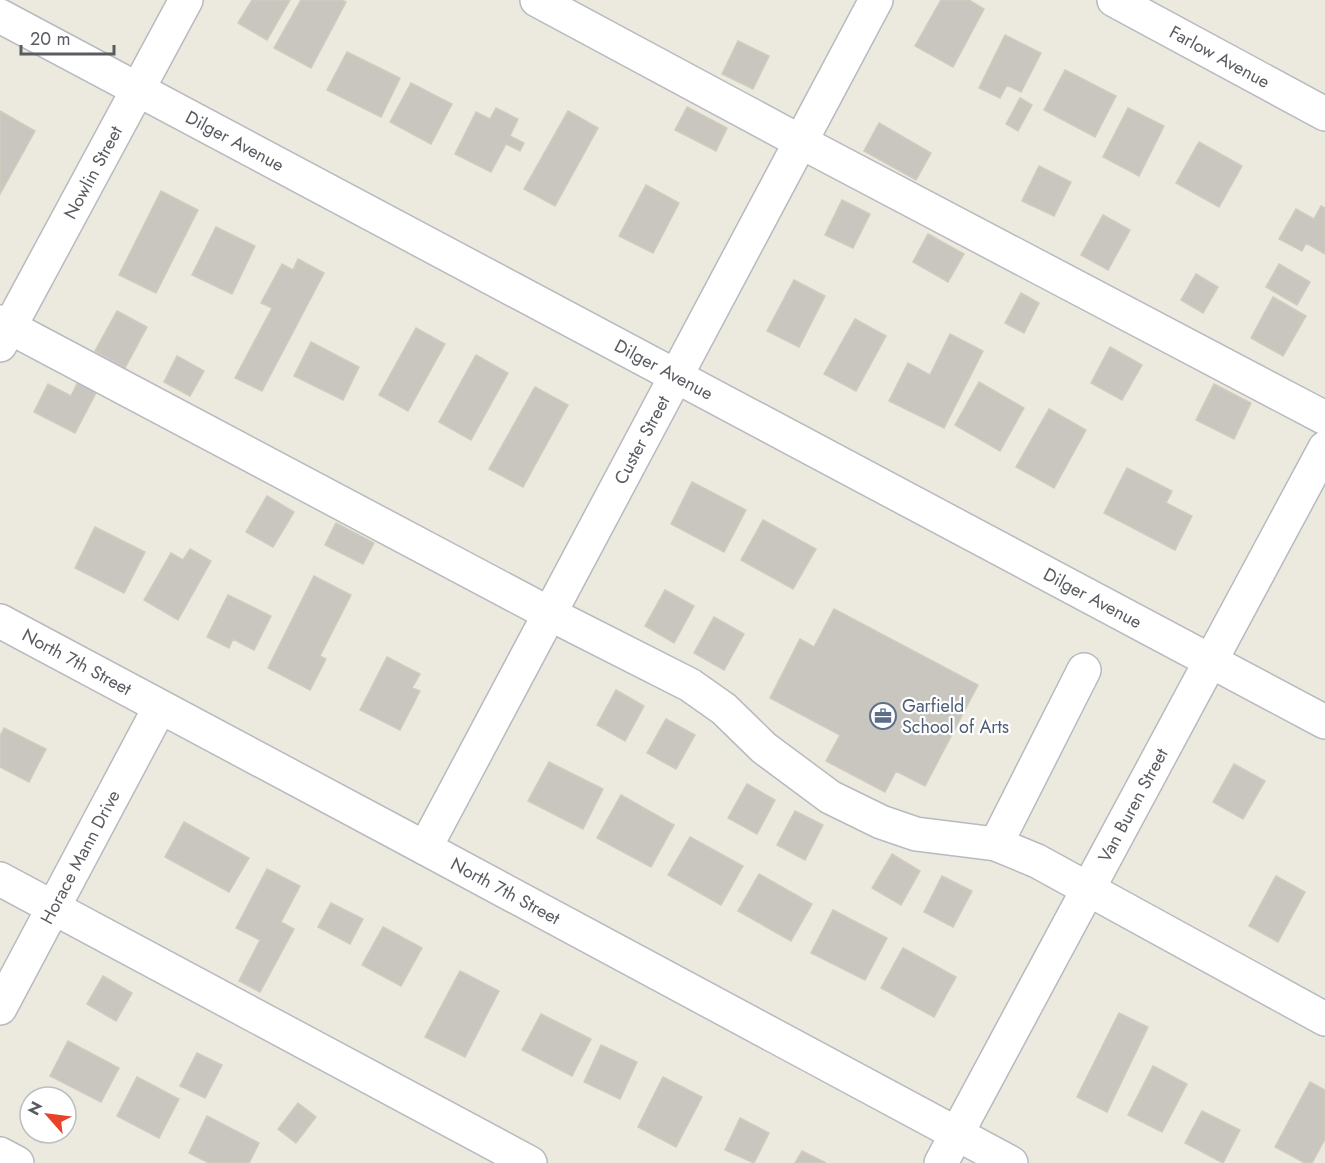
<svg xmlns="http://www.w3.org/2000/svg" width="1325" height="1163" viewBox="0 0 1325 1163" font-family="Jost,sans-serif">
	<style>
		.building { fill: #c8c6bf; stroke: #d0cbbe; stroke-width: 1.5 }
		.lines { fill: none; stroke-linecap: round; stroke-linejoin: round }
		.minor-casing { stroke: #b7babf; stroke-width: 36 }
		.minor { stroke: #fff; stroke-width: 33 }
		.labels { text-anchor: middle; stroke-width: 4.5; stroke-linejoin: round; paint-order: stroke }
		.street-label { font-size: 18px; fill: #585c61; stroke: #fff }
		.service-label { font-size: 18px; fill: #4e5e75; stroke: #fff; text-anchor: start }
	</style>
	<rect width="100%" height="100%" fill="#eceadf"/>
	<path class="building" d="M252,0H290L267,40L238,23Z
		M301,0H342L346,2L311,68L274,48Z
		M941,0H969L984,9L953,67L915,46Z
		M1005,35L1041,53L1021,92L1007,85L1000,98L979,88Z
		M738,41L769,56L753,89L722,74Z
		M347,52L400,78L381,117L327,90Z
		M1065,70L1116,96L1095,137L1044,110Z
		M411,83L452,104L431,144L390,122Z
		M1020,98L1032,105L1018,131L1006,124Z
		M687,107L727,128L716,151L675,130Z
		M496,108L518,119L510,136L524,143L520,151L506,144L491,172L455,154L476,112L490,119Z
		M1128,108L1164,126L1139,176L1103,157Z
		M0,111L35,131L0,194Z
		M568,111L598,128L555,206L524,189Z
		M879,123L931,153L916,180L864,151Z
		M1199,142L1242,166L1219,207L1176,183Z
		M1039,166L1071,182L1054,216L1022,201Z
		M646,185L679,203L653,253L619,236Z
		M161,191L198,210L156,293L119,275Z
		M842,200L870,214L853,248L825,235Z
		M1321,206L1325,208V254L1306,243L1302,251L1279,239L1296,209L1314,219Z
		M1103,215L1130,230L1108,270L1081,255Z
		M216,227L255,246L232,294L192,275Z
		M928,234L964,254L948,282L913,262Z
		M298,259L324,273L262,391L235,378L272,308L261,303L282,264L293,270Z
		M1279,264L1310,282L1297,305L1266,287Z
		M1196,274L1218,287L1203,313L1181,300Z
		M794,280L825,296L799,347L767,331Z
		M1021,293L1039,303L1024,333L1005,323Z
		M1273,297L1306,316L1283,356L1251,338Z
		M117,311L147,327L125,368L95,351Z
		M855,319L886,336L856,391L824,374Z
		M416,328L445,344L408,411L379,395Z
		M950,334L983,351L944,428L889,401L908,363L930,375Z
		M311,342L359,367L343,400L294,376Z
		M1110,347L1142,365L1122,400L1091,383Z
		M476,355L508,373L471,440L439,422Z
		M177,356L204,371L190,396L164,382Z
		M79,380L98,389L75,433L34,412L48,384L71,396Z
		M979,382L1024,408L1000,451L955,425Z
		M1214,384L1251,403L1234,439L1196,420Z
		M535,387L568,405L523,487L489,469Z
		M1049,409L1086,430L1054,488L1016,467Z
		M1127,468L1172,491L1166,503L1192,516L1175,550L1104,513Z
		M692,482L746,510L724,552L671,524Z
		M267,496L294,512L273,547L246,532Z
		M763,520L816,549L793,589L741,560Z
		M336,523L374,543L363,564L325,545Z
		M95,527L145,552L124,593L75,568Z
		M190,549L211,561L178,620L144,600L171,553L183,560Z
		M314,576L351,595L320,656L326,659L310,690L268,668Z
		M665,590L694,606L674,643L645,626Z
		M228,595L271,616L254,650L233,639L229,648L207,637Z
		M834,609L978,685L925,786L896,771L885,792L826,761L840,735L770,698L800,639L814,647Z
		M714,617L744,634L724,670L694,653Z
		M387,657L420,674L412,688L420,691L400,730L360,710Z
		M616,690L644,706L625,741L597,725Z
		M666,719L695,735L676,769L647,753Z
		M4,728L46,749L29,782L0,767V736Z
		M549,762L603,789L583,829L528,801Z
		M1234,764L1265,781L1243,819L1213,802Z
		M747,784L775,800L757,834L728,818Z
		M621,795L674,825L651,867L597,838Z
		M795,811L823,825L805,860L777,845Z
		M184,822L249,858L229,892L165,857Z
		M690,837L743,866L721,905L668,875Z
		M892,854L920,871L901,905L872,888Z
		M267,869L300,886L281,922L294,929L260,992L239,981L260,940L236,928Z
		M759,874L812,904L791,941L738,911Z
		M942,876L972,891L953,927L924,912Z
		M1276,876L1305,892L1278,942L1249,926Z
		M331,903L363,919L350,944L318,927Z
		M833,910L887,938L865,980L811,953Z
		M383,927L422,948L401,986L362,965Z
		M903,948L956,977L934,1017L881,988Z
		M460,971L499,991L465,1057L425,1037Z
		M103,976L132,993L116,1021L87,1004Z
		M1119,1013L1148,1027L1107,1112L1077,1097Z
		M541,1014L591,1039L572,1076L522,1050Z
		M68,1041L119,1068L101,1102L50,1076Z
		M601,1045L637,1062L620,1099L584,1082Z
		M197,1053L222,1065L205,1098L180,1086Z
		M1153,1066L1187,1084L1162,1132L1128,1115Z
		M137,1077L179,1099L159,1138L117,1116Z
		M663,1077L702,1097L676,1147L638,1127Z
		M1310,1082L1325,1090V1139L1312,1163H1305L1275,1147Z
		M298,1103L316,1117L296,1143L278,1129Z
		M1202,1111L1240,1130L1223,1163L1185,1143Z
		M207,1116L259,1143L249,1163H209L189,1153Z
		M740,1118L769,1133L754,1163L725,1150Z
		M802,1151L826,1163H795Z"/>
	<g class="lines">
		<defs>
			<g id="minor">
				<path d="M537,0L801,142L1325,418"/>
				<path id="s1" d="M1114,0L1325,114"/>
				<path id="s2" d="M0,16L1325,722"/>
				<path d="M0,322L550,614L690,685L724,709L764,748L830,797L881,822L916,834L996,844L1037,861L1325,1019"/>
				<path id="s3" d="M0,345L186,0"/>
				<path id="s4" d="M0,621L425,848L1011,1163"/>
				<path d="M996,844L1084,670"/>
				<path id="s5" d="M425,848L876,0"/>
				<path d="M0,879L530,1163"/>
				<path id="s6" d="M0,1008L160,707"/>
				<path d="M0,1154L17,1163"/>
				<path id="s7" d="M941,1163L1325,448"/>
			</g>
		</defs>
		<use href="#minor" class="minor-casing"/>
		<use href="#minor" class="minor"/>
	</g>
	<defs>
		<symbol id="office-ring" viewBox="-11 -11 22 22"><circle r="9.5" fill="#fff" stroke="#5c6f8a" stroke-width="1.5"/><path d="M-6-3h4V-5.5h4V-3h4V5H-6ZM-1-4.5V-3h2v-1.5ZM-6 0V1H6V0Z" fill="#5c6f8a"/></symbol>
	</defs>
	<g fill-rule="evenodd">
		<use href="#office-ring" x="868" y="701" width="30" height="30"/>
	</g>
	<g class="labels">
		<g class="street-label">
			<text dy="6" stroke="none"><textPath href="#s1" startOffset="120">Farlow Avenue</textPath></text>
			<text dy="6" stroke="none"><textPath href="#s2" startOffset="266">Dilger Avenue</textPath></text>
			<text dy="6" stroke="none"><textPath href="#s3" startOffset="196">Nowlin Street</textPath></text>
			<text dy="6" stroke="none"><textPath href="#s2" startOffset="752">Dilger Avenue</textPath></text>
			<text dy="6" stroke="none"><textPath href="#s5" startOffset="462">Custer Street</textPath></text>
			<text dy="6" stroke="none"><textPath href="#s2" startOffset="1238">Dilger Avenue</textPath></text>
			<text dy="6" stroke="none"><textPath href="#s4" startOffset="87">North 7th Street</textPath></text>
			<text dy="6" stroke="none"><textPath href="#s7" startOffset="406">Van Buren Street</textPath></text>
			<text dy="6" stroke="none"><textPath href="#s6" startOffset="171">Horace Mann Drive</textPath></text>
			<text dy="6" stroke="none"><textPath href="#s4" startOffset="573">North 7th Street</textPath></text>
		</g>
		<g class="service-label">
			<text x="902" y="712">Garfield<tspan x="902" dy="21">School of Arts</tspan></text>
		</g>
	</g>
	<g transform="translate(48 1115) rotate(298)"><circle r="28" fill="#ffffff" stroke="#bcbec0" stroke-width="1.5"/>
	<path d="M0-4.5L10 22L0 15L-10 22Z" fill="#e84229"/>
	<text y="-9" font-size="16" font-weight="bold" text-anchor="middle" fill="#585c61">N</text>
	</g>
	<path d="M21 45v9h93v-9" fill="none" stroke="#585c61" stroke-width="3"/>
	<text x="30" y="45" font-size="18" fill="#585c61" stroke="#ffffff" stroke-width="4.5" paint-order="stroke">20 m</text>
</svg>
